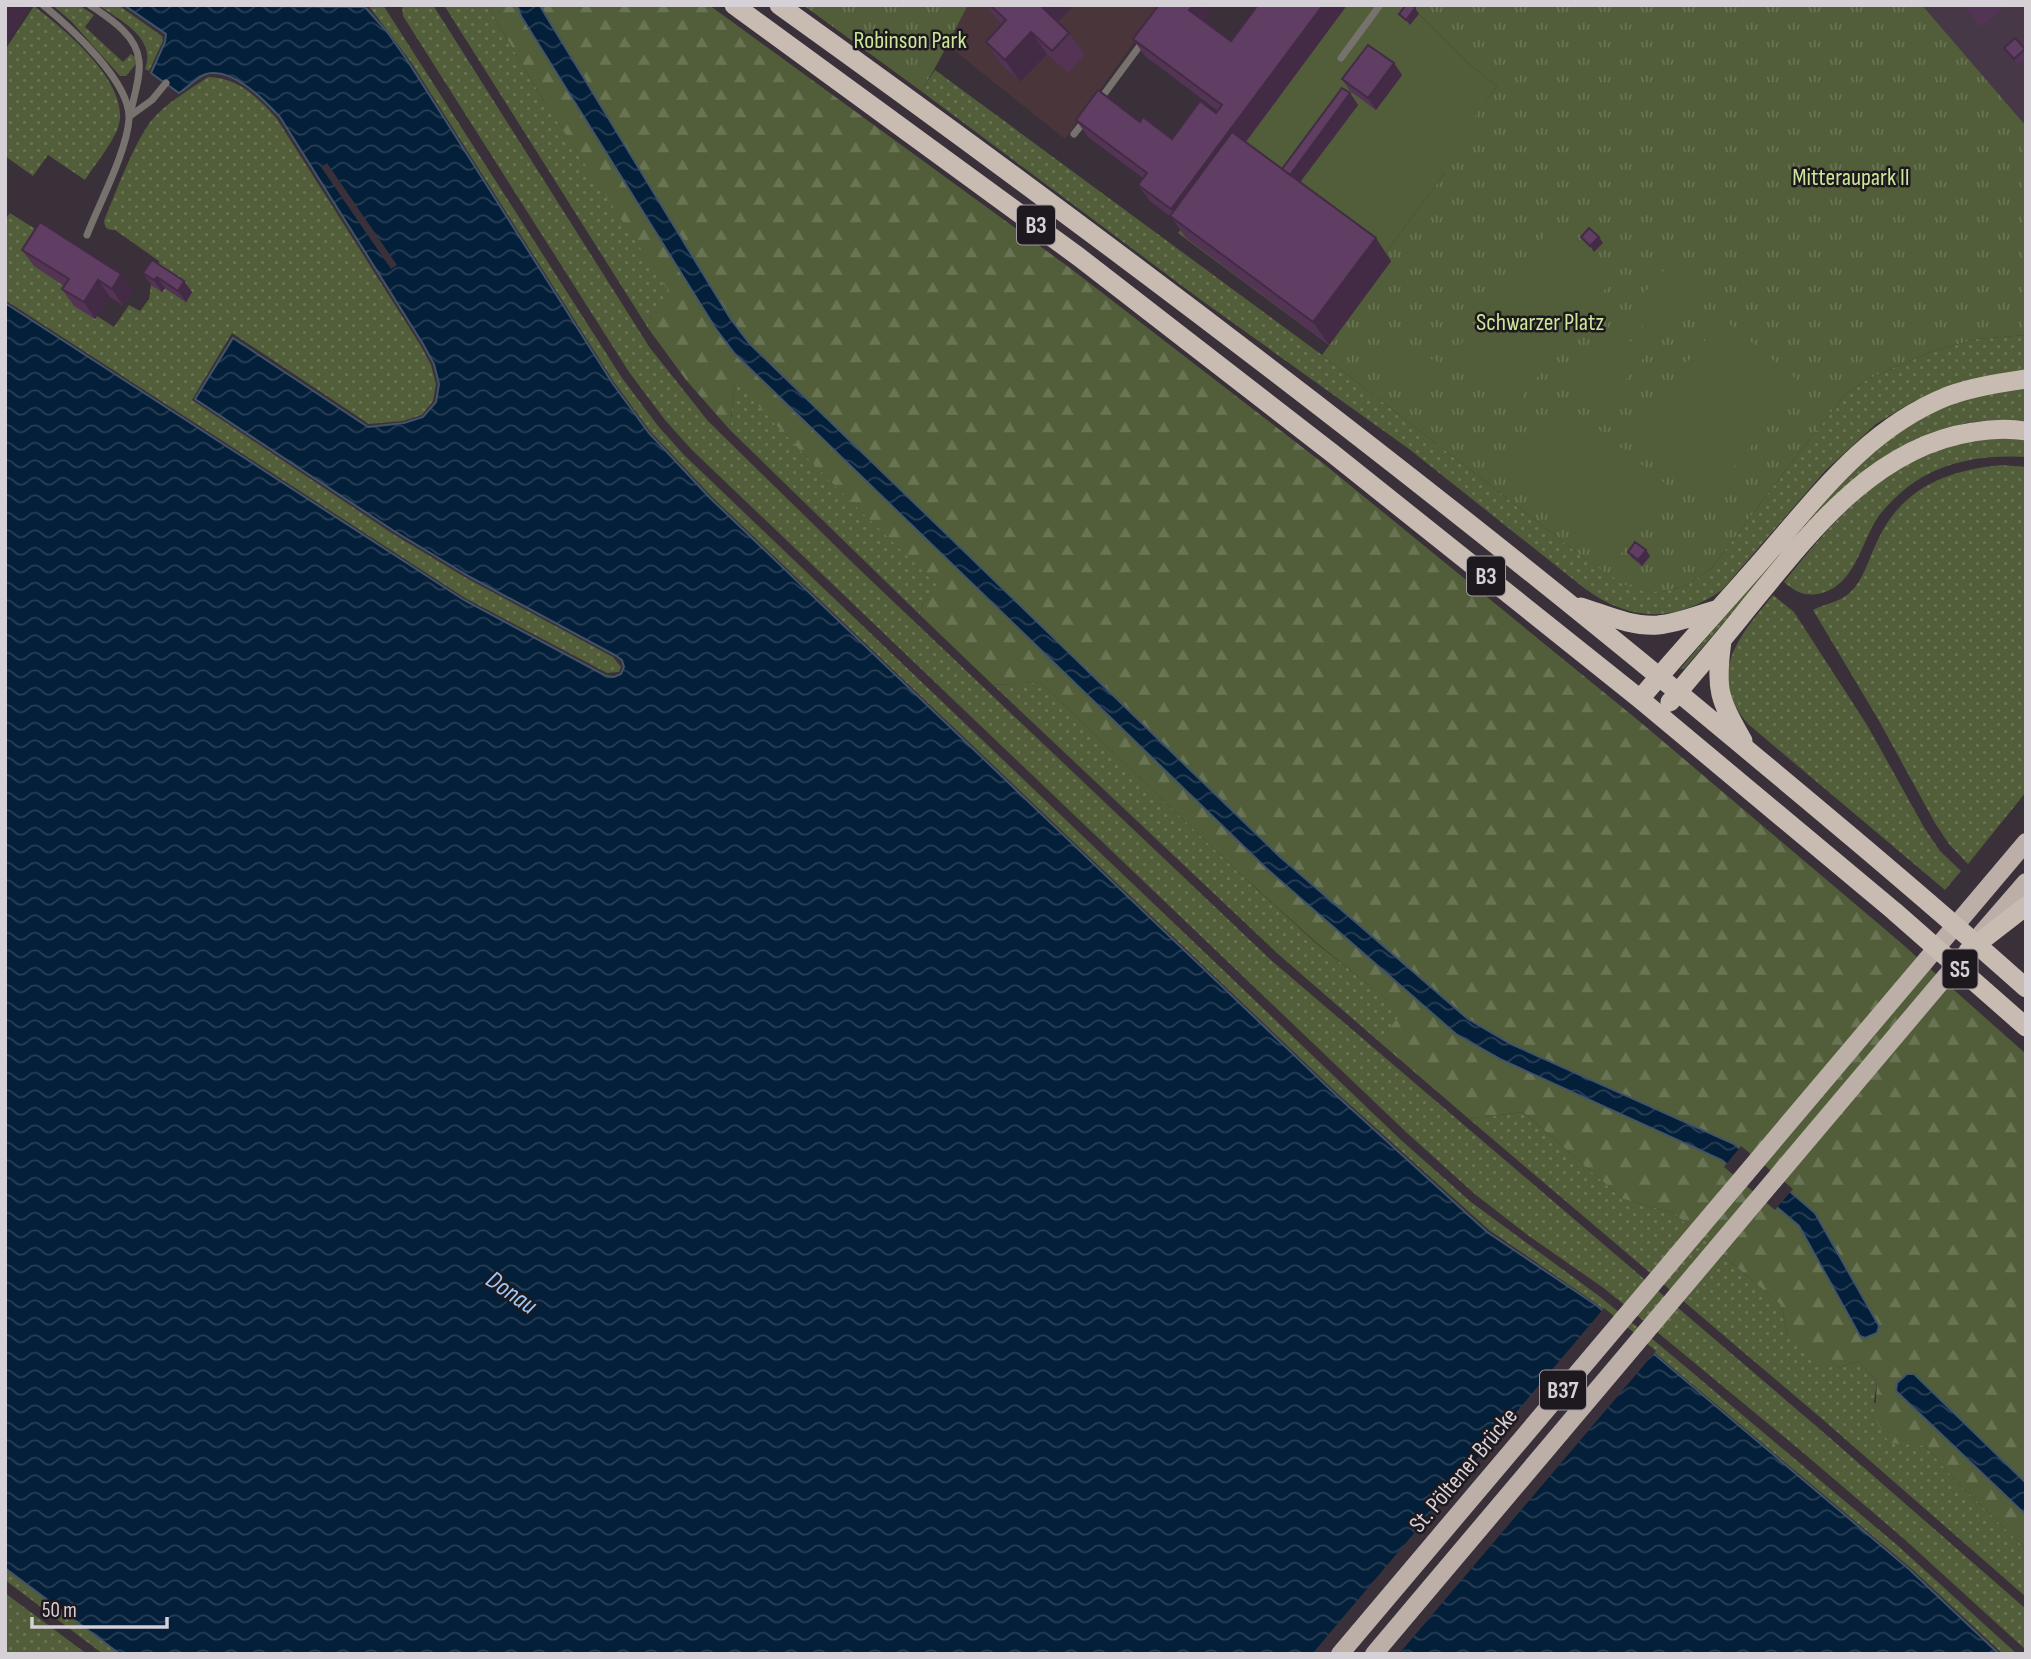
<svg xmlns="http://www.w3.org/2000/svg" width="2031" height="1659" viewBox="0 0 2031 1659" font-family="'Sofia Sans Condensed',sans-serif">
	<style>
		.built { fill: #463846 }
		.education { fill: #49353a }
		.grass { fill: url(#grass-dots) }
		.forest { fill: url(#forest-firs) }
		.park { fill: url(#park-tufts) }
		.garden { fill: #515e39 }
		.water { fill: url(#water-waves); stroke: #425468; stroke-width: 2 }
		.pier { fill: #39303a }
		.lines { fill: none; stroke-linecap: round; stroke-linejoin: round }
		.service { stroke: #78726e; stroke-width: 7 }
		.primary { stroke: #bbafa7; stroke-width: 18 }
		.trunk { stroke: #c8bcb2; stroke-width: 19 }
		.wall { fill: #533455 }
		.shaded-wall { fill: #432b45 }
		.building { fill: #603d63; stroke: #432b45; stroke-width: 2 }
		.labels { text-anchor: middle; stroke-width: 5; stroke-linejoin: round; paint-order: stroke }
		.shield { fill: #1e191e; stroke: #9f99a0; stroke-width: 2 }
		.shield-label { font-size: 23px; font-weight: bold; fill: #d6d0d7 }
		.park-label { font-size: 24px; fill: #cbe799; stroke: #1e191e }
		.street-label { font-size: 24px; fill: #d6d0d7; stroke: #1e191e }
		.water-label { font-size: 26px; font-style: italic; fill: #9ac8f9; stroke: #1e191e }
	</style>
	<defs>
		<pattern id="grass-dots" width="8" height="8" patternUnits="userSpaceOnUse" patternTransform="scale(1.75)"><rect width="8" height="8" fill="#515e39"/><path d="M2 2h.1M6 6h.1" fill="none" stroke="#697455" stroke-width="1.8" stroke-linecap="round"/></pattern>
		<pattern id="forest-firs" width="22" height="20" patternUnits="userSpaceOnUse" patternTransform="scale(1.75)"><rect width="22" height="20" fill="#515e39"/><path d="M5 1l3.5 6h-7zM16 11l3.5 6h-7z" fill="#697455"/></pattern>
		<pattern id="park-tufts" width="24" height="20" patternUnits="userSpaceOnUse" patternTransform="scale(1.75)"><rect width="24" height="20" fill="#515e39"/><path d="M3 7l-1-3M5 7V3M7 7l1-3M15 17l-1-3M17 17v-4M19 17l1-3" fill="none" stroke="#697455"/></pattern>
		<pattern id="water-waves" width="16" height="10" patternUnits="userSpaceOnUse" patternTransform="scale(1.75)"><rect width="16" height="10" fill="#031f39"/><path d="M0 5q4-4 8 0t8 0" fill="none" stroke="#273e55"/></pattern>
	</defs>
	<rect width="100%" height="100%" fill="#39303a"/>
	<path class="built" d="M1922,5H2026V126Z"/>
	<path class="education" d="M968,5H1152L1158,9L1065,139L946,44Z"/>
	<path class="grass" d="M52,5H79L94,15L85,27L123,62L131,54L135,57L136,64L126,76H120L71,21Z
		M98,5H118L162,36L163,41L149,71L145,69C157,38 120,20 98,5Z
		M368,5H383L622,378L658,426L684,455L1401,1140L1471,1202L1599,1296L1662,1347L1897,1545L2017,1654H2003L1912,1569L1597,1304L1489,1230L1338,1094L712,497L650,431L614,382L411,62Z
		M402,5H433L650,348L708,421L858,568L1272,961L1815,1425L2026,1609V1650L1903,1538L1800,1450L1605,1289L1529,1236L1476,1195L1407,1133L691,449L665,420L629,372L403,16Z
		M444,5H487L545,103L670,292L651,317L648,328Z
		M34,6C64,29 136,87 117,130C110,147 95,164 85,180L48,155L33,176L5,156V50Z
		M935,70L1322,355L1584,558L1662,592L1687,585L1711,569L1791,463L1845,395L1868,379L1930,352L1976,339L2026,335V370L1914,401L1876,424L1825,471L1722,590C1675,623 1630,622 1584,588L1409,449L1201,300L921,91Z
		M208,77C238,77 258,98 277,119L421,346L431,365L436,384L433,401L422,415L403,421L369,424L232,333L192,400L393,534L468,579L613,657L621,667L619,672L607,673L465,598L5,300V220L10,213L51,239L95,319L97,316L114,327L129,305L140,311L149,299L151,285L162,291L165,288L186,302L192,292L160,272L159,261L115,230C107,230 105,228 104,221C116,192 133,145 151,121C166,103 189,90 208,77Z
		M735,379C799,453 869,519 939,586L923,603L920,615L730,430Z
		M2026,387V421L1991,420L1965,423L1914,440L1888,454L1808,524L1684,669H1680L1814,510L1887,439L1922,417L1953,403L1987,393Z
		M1991,437L2026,440V457C1979,454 1931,463 1896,497C1890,503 1883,510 1878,517C1861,543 1855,584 1822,593C1805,597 1797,593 1784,582C1824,532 1864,484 1923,456C1931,452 1940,447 1948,445C1962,441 1977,440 1991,437Z
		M2001,465L2026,467V792L1968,864L1949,844L1935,823L1878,719L1813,610C1824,604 1836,603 1847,595C1862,584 1868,561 1876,544C1900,489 1944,471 2001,465Z
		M1773,595L1794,612L1867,725L1925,829L1940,851L1961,871L1945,890L1748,724C1705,675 1739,636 1773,595Z
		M1040,682L1236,870L1317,944L1403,1012L1383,1037V1045L1278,954L993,685Z
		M1523,1112L1623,1199L1674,1213L1782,1306L1787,1334L1838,1368L1858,1361L1877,1381L1874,1402L1925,1446L1957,1482L2026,1549V1597L1821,1418L1469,1119Z
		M5,1568L120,1654H103L5,1580Z
		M5,1593L87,1654H5Z"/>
	<path class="forest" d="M487,5H517L521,16L716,329L735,354L1266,868L1456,1034L1502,1060L1722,1160L1799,1226L1860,1336L1879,1326L1734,1144L1511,1044L1468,1019L1279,856L749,343L730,318L540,5H709L1070,268L1324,464L1639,721L1900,942L2026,1054V1483L1914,1374H1907L1897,1383L1896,1391L2026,1515V1549L1957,1482L1925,1446L1889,1443L1875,1418L1877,1381L1858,1361L1838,1368L1820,1363L1787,1334L1782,1306L1674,1213L1623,1199L1523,1112L1469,1119L1383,1045V1037L1402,1012L1318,944L1236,870L1040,682L993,685L920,615L923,603L938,586C869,519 799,453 735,380L730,430L686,380L648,328L651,317L669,292L545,103Z"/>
	<path class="park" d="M803,5H968C952,34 939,64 921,91Z
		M1410,5H1922L2026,126V335L1976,339L1930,352L1868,379L1845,395L1791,463L1711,569L1687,585L1662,592L1642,591L1623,584L1584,558L1322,355L1391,261L1384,255L1444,174L1436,168L1497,86L1468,63Z"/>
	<path class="garden" d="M1347,5H1410L1468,63L1497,86L1437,168L1444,174L1384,255L1391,261L1329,345L1178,233Z
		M1546,234L1610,283L1511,411L1447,362Z
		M1671,262L1702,288L1659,340L1627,313Z
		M1723,319L1802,384L1707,500L1628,434Z
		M1616,329L1646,355L1603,406L1572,381Z
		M1388,341L1425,362L1433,359L1447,370L1421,401L1369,360L1378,347Z
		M1560,398L1673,490L1620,554L1507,462Z"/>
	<path class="water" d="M124,5L365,7L388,33L409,63L613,384L649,433L710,498L1337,1096L1487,1232L1596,1305L1910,1570L1999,1654H120L5,1568V303L464,600L606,676L614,677L621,674L624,667L622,660L615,655L470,577L394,531L195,399L233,338L368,427L404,423L423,417L436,402L439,384L434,364L423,344L280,117C264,100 233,67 206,74C197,77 187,88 179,93L151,73L165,42L166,34Z
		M517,5L540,6L730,318L749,343L1279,856L1468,1019L1511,1044L1734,1144L1815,1213L1879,1326L1877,1333L1865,1338L1860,1336L1799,1226L1722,1160L1502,1060L1456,1034L1266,868L735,354L716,329L521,16Z
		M1907,1374H1914L2026,1483V1515L1896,1391L1897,1383Z"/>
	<path class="pier" d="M327,163L397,265L391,269L321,167Z
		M1741,1146L1793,1189L1775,1210L1724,1167Z
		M1604,1308L1656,1351L1399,1654H1312Z"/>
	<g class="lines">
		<path class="service" d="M43,5C70,27 131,82 129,119C127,151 99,204 87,235
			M90,5C109,18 137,35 139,61C141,77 133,99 130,115
			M1341,58L1380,5
			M1099,101L1144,40
			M130,116L152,100L166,83
			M1074,134L1086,119"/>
		<path class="primary" d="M1981,934L2026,882
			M1340,1654L2026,842
			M1374,1654L1963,956"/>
		<path class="trunk" d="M734,5L1079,257L1332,453L1640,699L1894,911L2026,1027
			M779,5C1086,225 1388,453 1679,693C1796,790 1913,887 2026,988
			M1581,607C1606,615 1632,627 1658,625C1678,623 1698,615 1718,609
			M1722,641C1715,691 1719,698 1743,741
			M1640,699C1680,651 1722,606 1763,559C1818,496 1867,428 1948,396C1973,387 1999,383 2026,379
			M1670,702C1696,670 1723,640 1748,608C1808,535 1873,447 1973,432C1990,429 2008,428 2026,431
			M1968,951L2026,906"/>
	</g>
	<path class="wall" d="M986,5H1074L1058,22L1069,33L1085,55L1068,73L1047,54L1020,82L1001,64L986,42L1002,24L995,17Z
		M1258,5H1347L1246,142L1282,169L1350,93L1358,105L1300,182L1391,261L1329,345L1186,238L1171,217L1150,201L1138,185L1143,178L1088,137L1076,120L1140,122L1172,139L1216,113L1218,111L1145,56L1133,39L1205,22L1231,41Z
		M1963,5H2007L1981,27Z
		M2015,38L2026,50V58L2018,65L2004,48Z
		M1394,63L1402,75L1376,110L1350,91L1342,79Z
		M22,250L133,291L123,306L110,297L95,319L74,306L62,289L64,286L34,266Z
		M143,273L184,281L192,292L186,302L165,288L162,292L151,285Z
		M1628,552L1650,556L1642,566L1632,558Z"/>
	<path class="shaded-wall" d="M9,5H24L28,10L5,45V10Z
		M1040,5H1074L1054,26Z
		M1193,5H1217L1201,27L1189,10Z
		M1323,5H1347L1183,226L1171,209Z
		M1415,8L1419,14L1410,25L1406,20Z
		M1031,32L1047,54L1020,82L1005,60Z
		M1394,63L1402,75L1376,110L1368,98Z
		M1350,93L1358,105L1295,189L1287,178Z
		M1599,237L1603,243L1594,252L1590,246Z
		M1376,238L1391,261L1329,345L1313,322Z
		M121,274L133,291L123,306L112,289Z
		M157,277L165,288L162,292L154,280Z
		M98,280L110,297L95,319L84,302Z
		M184,281L192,292L186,302L178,291Z
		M1646,550L1650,556L1642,566L1638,560Z"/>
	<path class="building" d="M990,5H1040L1069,33L1052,51L1031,32L1005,60L986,42L1006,20Z
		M1159,5H1193L1189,10L1231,41L1258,5H1323L1171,209L1138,185L1147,173L1076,120L1098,90L1140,122L1143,117L1172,139L1200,101L1216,113L1222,105L1133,39Z
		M1406,5H1412L1415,8L1406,20L1399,14Z
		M2015,38L2025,49L2014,59L2004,48Z
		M1368,45L1394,63L1368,98L1342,79Z
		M1342,88L1350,93L1290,175L1282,169Z
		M1232,132L1376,238L1313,322L1170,216Z
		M40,222L121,274L112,289L98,280L84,302L62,289L69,279L22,250Z
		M1589,228L1599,237L1590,246L1581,237Z
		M152,260L184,281L178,291L157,277L154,280L143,273Z
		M1635,542L1646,550L1638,560L1628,552Z"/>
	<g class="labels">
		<g class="shield">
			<rect x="1017" y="205.5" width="38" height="39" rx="5"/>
			<rect x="1467" y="556.5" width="38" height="39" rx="5"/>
			<rect x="1942.5" y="949.5" width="35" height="39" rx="5"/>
			<rect x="1540" y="1370.5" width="46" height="39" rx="5"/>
		</g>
		<g class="shield-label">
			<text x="1036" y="233">B3</text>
			<text x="1486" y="584">B3</text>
			<text x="1960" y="977">S5</text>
			<text x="1563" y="1398">B37</text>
		</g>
		<g class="park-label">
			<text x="910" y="48">Robinson Park</text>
			<text x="1851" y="185">Mitteraupark II</text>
			<text x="1540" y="330">Schwarzer Platz</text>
		</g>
		<g class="street-label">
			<text transform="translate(1463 1470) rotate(-50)" y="8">St. Pöltener Brücke</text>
		</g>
		<g class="water-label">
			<text transform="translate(512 1292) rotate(35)" y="9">Donau</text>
		</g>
	</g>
	<rect width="2031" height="1659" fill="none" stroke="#d6d0d7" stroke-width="14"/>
	<path d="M32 1617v10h135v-10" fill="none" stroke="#d6d0d7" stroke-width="3.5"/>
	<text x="42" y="1617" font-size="21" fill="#d6d0d7" stroke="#1e191e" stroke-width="5" paint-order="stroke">50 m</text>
</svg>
